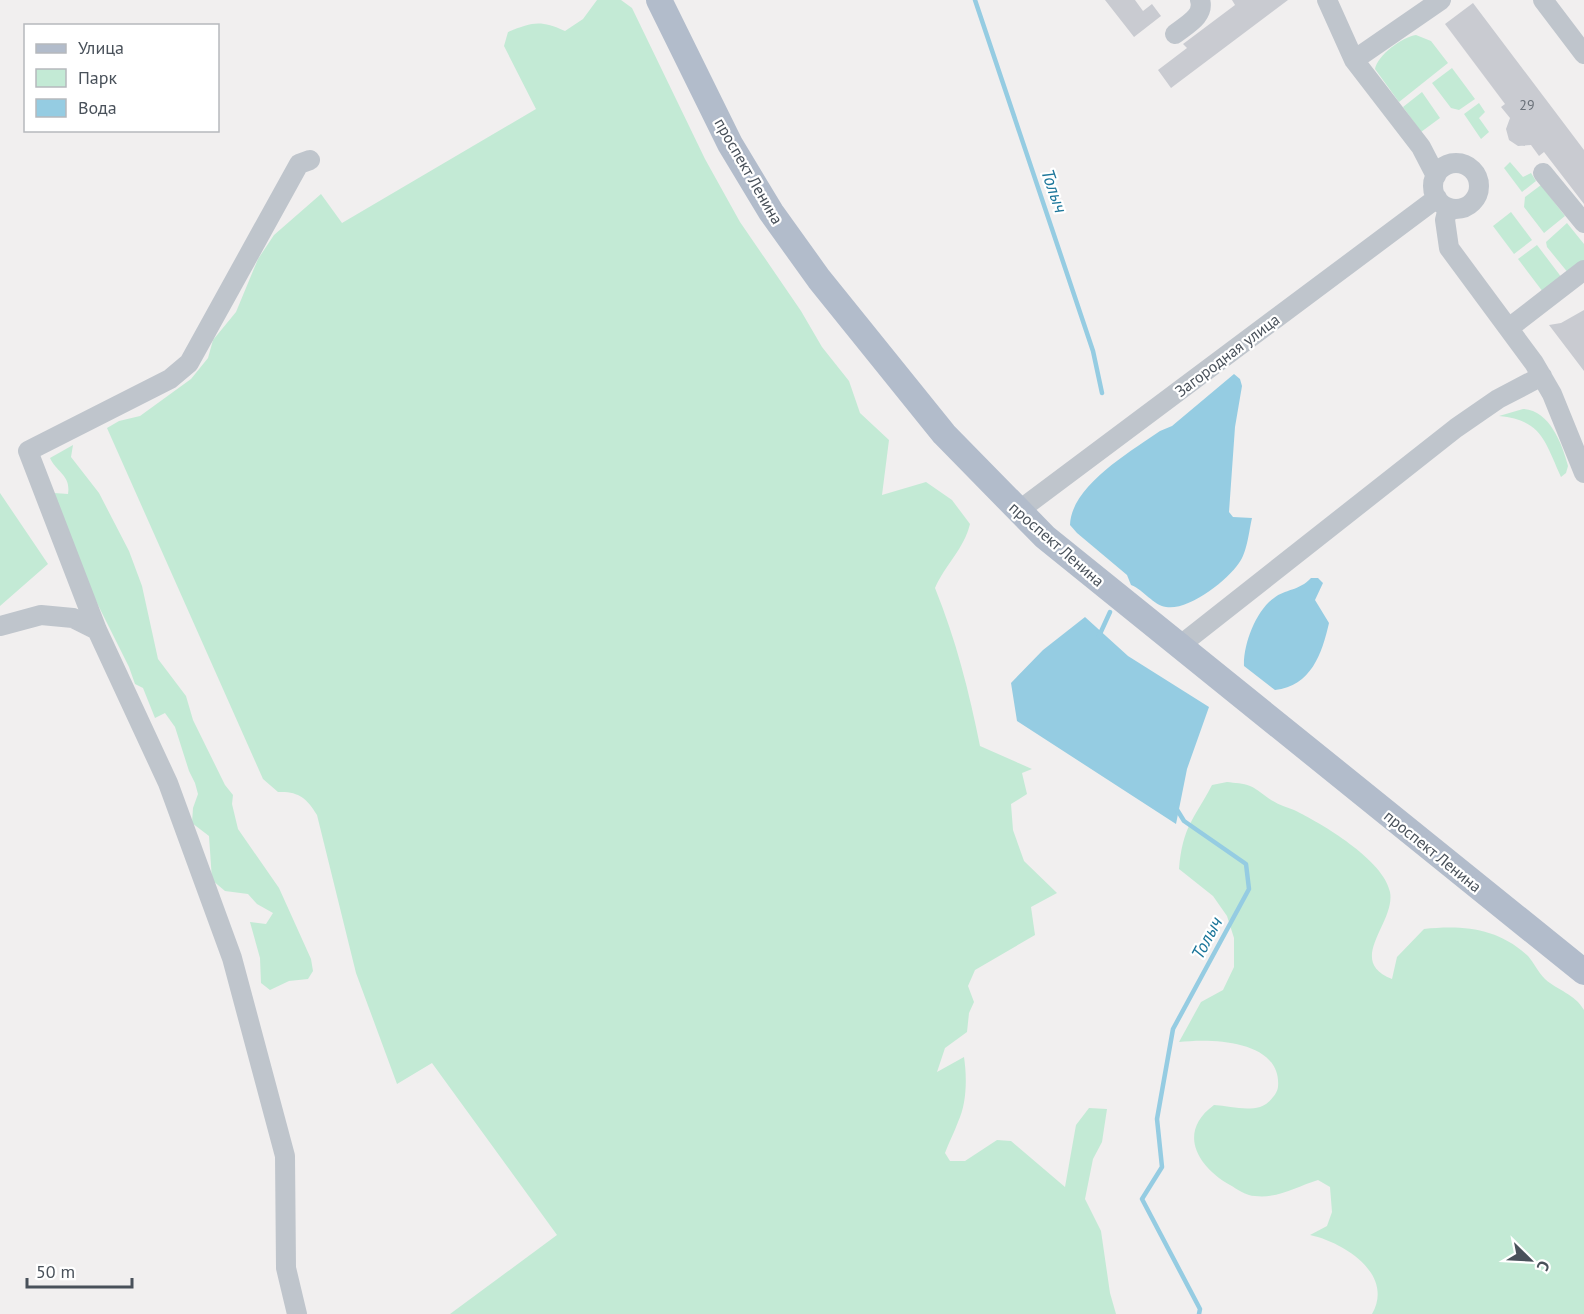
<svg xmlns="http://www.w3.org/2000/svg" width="1584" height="1314" viewBox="0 0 1584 1314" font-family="'PT Sans',sans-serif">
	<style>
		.green { fill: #c3ead5 }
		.water { fill: #95cce2 }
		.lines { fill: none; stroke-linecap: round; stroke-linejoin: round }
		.stream { stroke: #95cce2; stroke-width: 4.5 }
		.building { fill: #c9cbd1 }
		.minor { stroke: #bfc5cc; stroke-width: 20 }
		.major { stroke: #b2bccb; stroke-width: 26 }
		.labels { text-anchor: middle; stroke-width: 4.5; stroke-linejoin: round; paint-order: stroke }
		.number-label { font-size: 14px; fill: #697078 }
		.street-label { font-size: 16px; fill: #49515a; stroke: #fff }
		.water-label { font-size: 18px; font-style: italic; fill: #1c769a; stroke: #fff }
	</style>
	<rect width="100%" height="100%" fill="#f1efef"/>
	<path class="green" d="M597,0H621L632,8L705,159L740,222L801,311L822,347L849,381L860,413L889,440L882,495L926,482L952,500L970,524C964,549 945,565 935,588C956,640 969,691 980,746L1032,769L1022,773L1027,794L1011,804L1013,830L1024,861L1057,893L1031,907L1035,935L975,970L968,986L974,1002L969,1013L967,1032L945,1048L937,1072L964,1057C967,1077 967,1103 958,1122C954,1133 949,1142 945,1153L950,1161H965L997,1140L1011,1141L1065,1187L1076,1125L1089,1108L1107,1109L1102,1142L1093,1159L1085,1199L1101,1231L1110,1293L1116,1314H450L557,1235L432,1063L397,1084L356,973L317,815C307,798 298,791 278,792L263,779L107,428L119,421L140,416L191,379L208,358L213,340L236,312L258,259L274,235L321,194L342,223L536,109L504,46L508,32C533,22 540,20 565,31L583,19Z
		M1416,35L1431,41L1448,63L1399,102L1375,69C1378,55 1402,37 1416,35Z
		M1452,68L1475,99L1459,110L1451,108L1432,83Z
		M1422,92L1440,118L1421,132L1403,107Z
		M1479,103L1485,112L1479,118L1489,132L1481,139L1464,114Z
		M1510,162L1523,177L1531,173L1536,181L1522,192L1504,168Z
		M1541,185L1565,216L1544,233L1524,207L1525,197Z
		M1511,212L1532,240L1514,254L1493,226Z
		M1567,223L1584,244V262L1569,274L1547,247L1546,242Z
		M1537,245L1562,278L1543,292L1518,259Z
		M1523,409C1549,410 1562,443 1568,466L1566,473L1561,477C1545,442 1542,420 1499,416Z
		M73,445L71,457L99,493L129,551L142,586L158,659L186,696L193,720L225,785L233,795L232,804L238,829L279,888L311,959L313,971L308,979L289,981L270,990L261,983L260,958L250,922L266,924L273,913L257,904L248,894L225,891L212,880L209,836L192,823L193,808L198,794L195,783L189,771L175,727L165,713L155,718L143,688L135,684L129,667L88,585L54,493L68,494C71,475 57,473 50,458Z
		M0,493L48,564L0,606Z
		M1227,782C1235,783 1243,783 1250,786C1258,789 1265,797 1273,801C1279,805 1287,807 1294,810C1321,823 1384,860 1390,892C1396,923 1345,961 1392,979L1397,957L1424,929C1463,925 1498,928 1528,956C1534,963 1538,972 1545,979C1558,991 1574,993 1584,1010V1314H1372C1395,1274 1343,1242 1310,1235L1327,1226L1332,1212L1330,1187L1318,1180C1298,1186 1277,1199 1255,1196C1246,1196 1237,1189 1230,1185C1197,1166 1177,1132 1214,1105C1229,1106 1245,1111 1260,1107C1267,1105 1277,1095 1278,1087C1282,1040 1212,1038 1179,1042L1201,1002L1223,990L1234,967V938L1227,916L1213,896L1179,869C1183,826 1193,821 1212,785Z"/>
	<path class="water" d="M1234,374L1240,379L1242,386L1235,427L1229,512L1233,517L1252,518C1249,531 1247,553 1239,563C1227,581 1188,611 1166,607C1153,605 1144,590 1131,585L1127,575L1077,533L1070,525C1071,486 1130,452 1160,431L1172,426Z
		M1311,578H1318L1323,583L1315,600L1329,623C1322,654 1311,686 1275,690L1244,666C1243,645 1256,610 1274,598C1285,589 1299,591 1311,578Z
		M1085,617L1128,656L1209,707L1187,769L1176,824L1017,721L1011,683L1043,650Z"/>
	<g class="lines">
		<path class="stream" d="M975,0L1093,351L1102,393
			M1099,636L1110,612
			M1176,808L1184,821L1246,864L1249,889L1173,1029L1157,1119L1162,1167L1142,1199L1200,1309L1199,1314"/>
	</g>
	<path class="building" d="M1105,0H1135L1143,11L1152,4L1161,16L1134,37Z
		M1232,0H1288L1171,88L1158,70L1187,48L1183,44L1235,5Z
		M1473,3L1584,150V204L1544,152L1539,156L1531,145L1518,146L1509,140L1506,129L1510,118L1501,107L1505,104L1445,24Z
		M1584,310V371L1549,325L1561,323Z"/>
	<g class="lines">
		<path class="minor" d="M1327,0L1354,60L1421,147L1436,176
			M1543,0L1584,54
			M1175,34C1186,25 1205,16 1200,0
			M1354,60L1441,0
			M1433 186a23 23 0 1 1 46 0a23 23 0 1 1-46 0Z
			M1543,173L1584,223
			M1448,208L1445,220L1449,248L1534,363L1552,394L1584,473
			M1509,328L1584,270
			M1017,512L1437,198
			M0,626L41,615L73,618L97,630
			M1178,647L1456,428L1498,399L1542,376
			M297,1314L286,1268L285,1156L232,958L168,783L97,630L28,451L170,379L189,363L299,164L310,160"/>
		<path class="major" d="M659,0L730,144L771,212L819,279L944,434L1045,537L1584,972"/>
	</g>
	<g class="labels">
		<g class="number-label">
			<text x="1527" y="110">29</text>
		</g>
		<g class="street-label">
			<text transform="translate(749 171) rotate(60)" y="6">проспект Ленина</text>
			<text transform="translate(1227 355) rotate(-37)" y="6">Загородная улица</text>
			<text transform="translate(1057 544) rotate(41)" y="6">проспект Ленина</text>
			<text transform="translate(1433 851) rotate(39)" y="6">проспект Ленина</text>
		</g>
		<g class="water-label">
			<text transform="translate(1054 191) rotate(71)" y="6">Толыч</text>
			<text transform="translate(1207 938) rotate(-62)" y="6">Толыч</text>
		</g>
	</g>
	<rect x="24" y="24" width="195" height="108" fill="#ffffff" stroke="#b6b9bd" stroke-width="1.5"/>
	<rect x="36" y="44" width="30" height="9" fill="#b2bccb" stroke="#b6b9bd" stroke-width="1.5"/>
	<text x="78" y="54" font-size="18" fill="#49515a">Улица</text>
	<rect x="36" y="69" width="30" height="18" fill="#c3ead5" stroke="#b6b9bd" stroke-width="1.5"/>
	<text x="78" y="84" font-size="18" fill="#49515a">Парк</text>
	<rect x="36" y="99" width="30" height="18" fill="#95cce2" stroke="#b6b9bd" stroke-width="1.5"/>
	<text x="78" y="114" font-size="18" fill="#49515a">Вода</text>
	<g transform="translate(1530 1260) rotate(114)" stroke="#ffffff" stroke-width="4.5" paint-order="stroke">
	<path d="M0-4.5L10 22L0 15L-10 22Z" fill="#49515a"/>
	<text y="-9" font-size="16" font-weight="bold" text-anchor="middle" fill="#49515a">С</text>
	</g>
	<path d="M27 1278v9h105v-9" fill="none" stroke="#49515a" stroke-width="3"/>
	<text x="36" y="1278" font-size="18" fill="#49515a" stroke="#ffffff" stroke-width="4.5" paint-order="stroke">50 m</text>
</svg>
